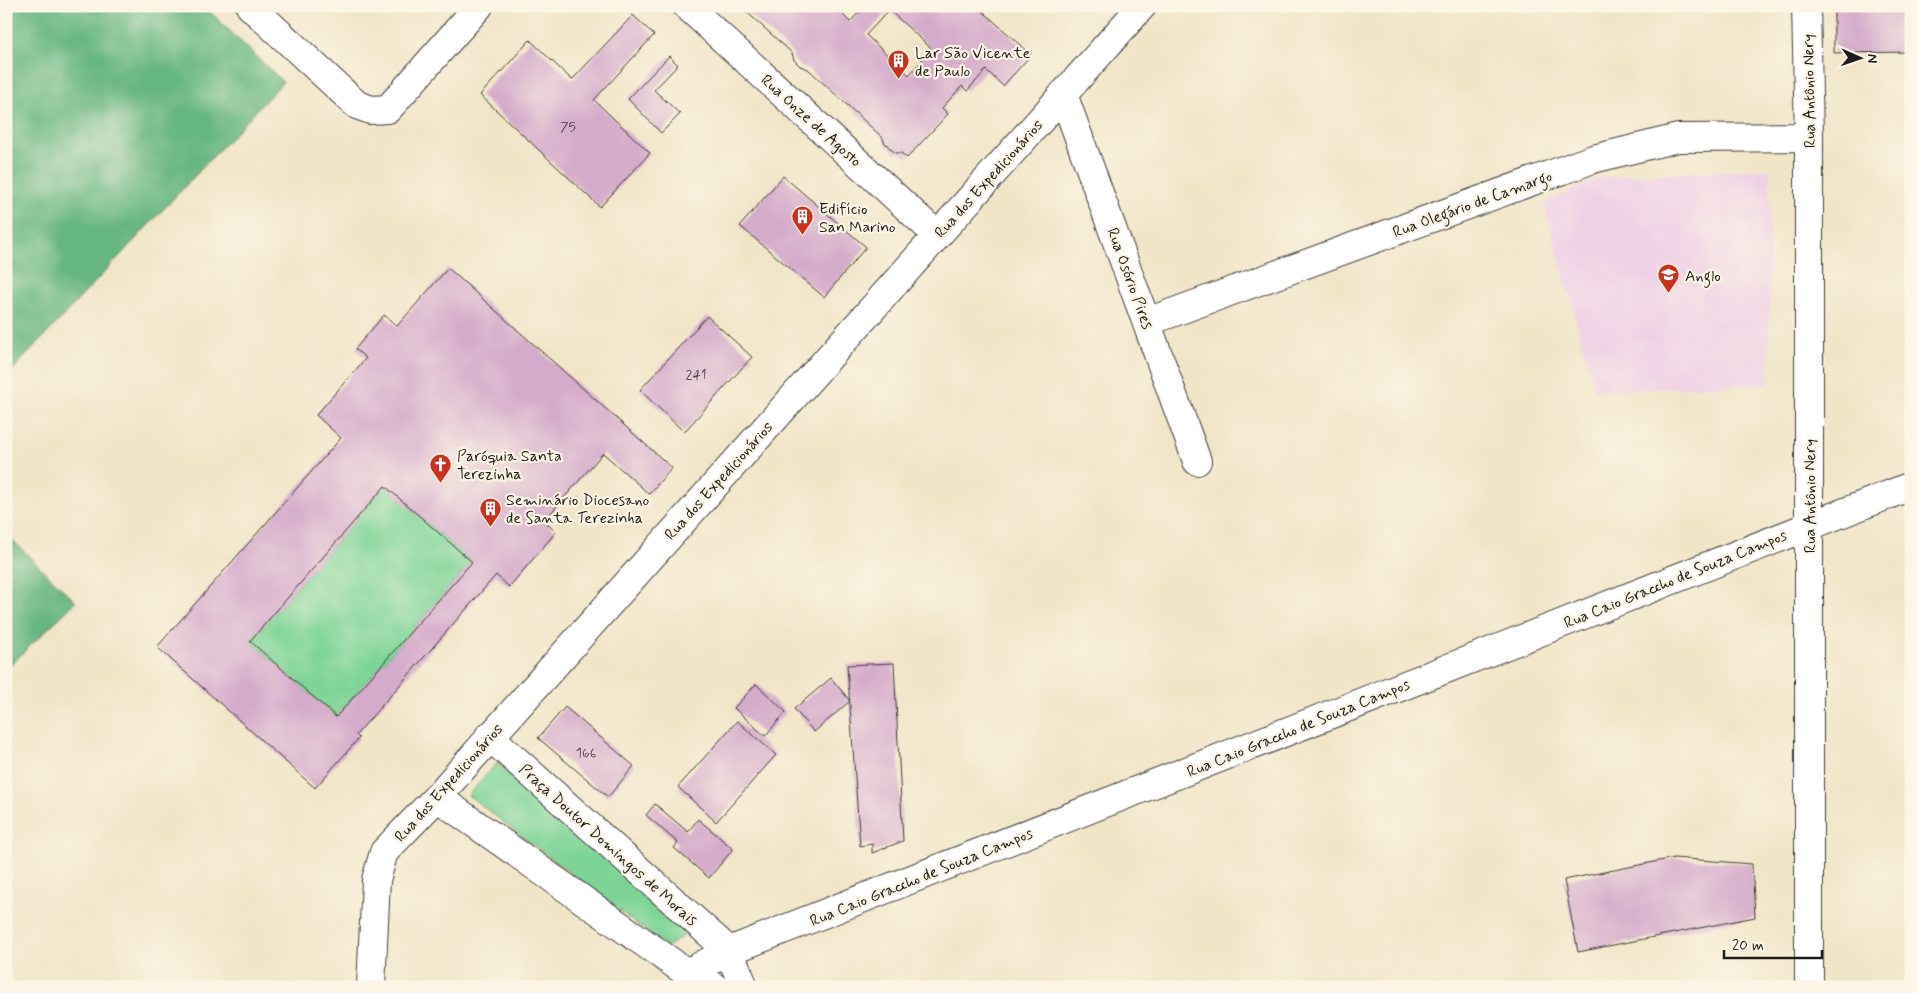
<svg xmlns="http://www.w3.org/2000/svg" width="1917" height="993" viewBox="0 0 1917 993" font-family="Mynerve,sans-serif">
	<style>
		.built { fill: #efd0e6 }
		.green { fill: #7ed497; stroke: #4d785a }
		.forest { fill: #66b680; stroke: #41694e }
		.building { fill: #d5abcb; fill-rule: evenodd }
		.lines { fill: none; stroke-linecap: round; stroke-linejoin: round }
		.minor-casing { stroke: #3c3a36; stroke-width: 30 }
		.minor { stroke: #fff; stroke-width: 28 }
		.labels { text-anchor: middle; stroke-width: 4.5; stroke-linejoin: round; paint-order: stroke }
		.number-label { font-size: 14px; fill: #4a4048 }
		.poi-label { font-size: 16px; fill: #1c1c1c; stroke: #fcf5e5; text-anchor: start }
		.street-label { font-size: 16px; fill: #1c1c1c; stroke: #fcf5e5 }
	</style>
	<rect width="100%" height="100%" fill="#fcf5e5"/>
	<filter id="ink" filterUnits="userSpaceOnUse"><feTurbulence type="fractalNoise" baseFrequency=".02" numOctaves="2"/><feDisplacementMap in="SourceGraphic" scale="10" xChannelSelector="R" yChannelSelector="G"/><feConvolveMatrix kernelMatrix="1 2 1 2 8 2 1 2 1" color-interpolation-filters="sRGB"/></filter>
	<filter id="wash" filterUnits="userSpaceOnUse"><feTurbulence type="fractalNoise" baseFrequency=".0096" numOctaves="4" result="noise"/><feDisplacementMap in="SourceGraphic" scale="20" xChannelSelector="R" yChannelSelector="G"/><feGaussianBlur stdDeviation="1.12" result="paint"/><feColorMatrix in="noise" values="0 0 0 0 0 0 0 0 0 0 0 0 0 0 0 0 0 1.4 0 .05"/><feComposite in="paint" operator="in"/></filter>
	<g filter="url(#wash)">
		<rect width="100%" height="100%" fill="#f1e5c8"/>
		<path class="built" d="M1770,169L1769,384L1595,391L1544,203L1601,177Z"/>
		<path class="green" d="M385,486L472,562L336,717L250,641Z
			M497,763L690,931L667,947L468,795Z"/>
		<path class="forest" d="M6,6H204L283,82L6,377Z
			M6,534L76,602L6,669Z"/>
		<g id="blocks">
			<path class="building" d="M740,6H834L850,22L865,6H977L1031,55L1003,86L986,70L967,91L962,86L942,108L948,114L907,158L901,153H895L884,142L883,138L808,69L800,66L794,60L792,53ZM889,10L932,49L909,75L866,35Z
				M1834,6H1911V52L1834,53Z
				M633,15L654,35L594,100L650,153L600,207L480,95L530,40L572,80Z
				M669,56L678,65L654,90L680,114L661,133L628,99Z
				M783,176L866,247L824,297L740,226Z
				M448,268L672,468L649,494L603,453L544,521L556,532L509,587L496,575L356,735L359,738L315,788L157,647L341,438L316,415L366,358L355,349L384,315L397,326ZM385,486L472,562L336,717L250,641Z
				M707,316L752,357L684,432L640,390Z
				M894,663L903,841L872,853V844L860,846L847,665Z
				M831,678L850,701L814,732L794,709Z
				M756,684L786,712L765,736L734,708Z
				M565,707L634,766L608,797L538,738Z
				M737,721L776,755L716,822L678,787Z
				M655,804L688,832L698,819L733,849L709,878L674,848L678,843L646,815Z
				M1674,858L1752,864L1755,917L1578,952L1564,880Z"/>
		</g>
	</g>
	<g filter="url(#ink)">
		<use href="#blocks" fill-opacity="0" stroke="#3c3a36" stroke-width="1"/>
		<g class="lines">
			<defs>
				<path id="minor" d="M250,6L357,105L371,110L388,109L479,6
					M687,6L937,235
					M1806,6L1809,137V987
					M1063,94L1197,461
					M1147,322L1593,159L1678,138L1809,137
					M489,736L729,951L744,987
					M437,797L687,973L714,987
					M687,973L729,951L1911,486
					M371,987L376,880L384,852L437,797L1142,6"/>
			</defs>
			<use href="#minor" class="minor-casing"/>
			<use href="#minor" class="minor"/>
		</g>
	</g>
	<defs>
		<symbol id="building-pin" viewBox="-11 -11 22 30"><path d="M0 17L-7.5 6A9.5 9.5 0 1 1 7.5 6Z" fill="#c8321e" stroke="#fcf5e5"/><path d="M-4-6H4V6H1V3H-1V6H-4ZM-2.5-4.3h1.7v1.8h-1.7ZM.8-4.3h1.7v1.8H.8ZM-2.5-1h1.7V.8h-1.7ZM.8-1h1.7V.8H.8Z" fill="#fff"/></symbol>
		<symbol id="school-pin" viewBox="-11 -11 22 30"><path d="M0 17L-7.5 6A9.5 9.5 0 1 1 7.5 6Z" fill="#c8321e" stroke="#fcf5e5"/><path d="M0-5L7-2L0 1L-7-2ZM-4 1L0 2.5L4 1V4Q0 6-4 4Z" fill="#fff"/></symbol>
		<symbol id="church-pin" viewBox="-11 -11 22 30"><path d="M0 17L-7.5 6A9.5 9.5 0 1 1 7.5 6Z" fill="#c8321e" stroke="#fcf5e5"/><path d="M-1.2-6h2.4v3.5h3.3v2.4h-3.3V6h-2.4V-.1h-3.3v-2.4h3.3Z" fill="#fff"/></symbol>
	</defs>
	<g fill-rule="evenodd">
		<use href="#building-pin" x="886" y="48" width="25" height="34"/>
		<use href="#building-pin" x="790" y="204" width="25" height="34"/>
		<use href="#school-pin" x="1656" y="262" width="25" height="34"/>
		<use href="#church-pin" x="428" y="452" width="25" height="34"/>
		<use href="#building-pin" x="478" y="496" width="25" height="34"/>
	</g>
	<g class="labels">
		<g class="number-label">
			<text x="568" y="131">75</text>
			<text x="696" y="379">241</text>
			<text x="586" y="757">166</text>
		</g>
		<g class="poi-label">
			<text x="915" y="58">Lar São Vicente<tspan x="915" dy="18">de Paulo</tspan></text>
			<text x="819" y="214">Edifício<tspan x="819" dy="18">San Marino</tspan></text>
			<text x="1685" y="281">Anglo</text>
			<text x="457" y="461">Paróquia Santa<tspan x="457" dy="18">Terezinha</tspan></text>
			<text x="506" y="505">Seminário Diocesano<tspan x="506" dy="18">de Santa Terezinha</tspan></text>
		</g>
		<g class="street-label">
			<text transform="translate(1808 91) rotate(-91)" y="6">Rua Antônio Nery</text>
			<text transform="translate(812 120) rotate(42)" y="6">Rua Onze de Agosto</text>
			<text transform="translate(988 178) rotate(-48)" y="6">Rua dos Expedicionários</text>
			<text transform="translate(1472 203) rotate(-20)" y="6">Rua Olegário de Camargo</text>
			<text transform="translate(1131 278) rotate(70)" y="6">Rua Osório Pires</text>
			<text transform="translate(718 480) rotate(-48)" y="6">Rua dos Expedicionários</text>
			<text transform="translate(1809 496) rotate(-90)" y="6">Rua Antônio Nery</text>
			<text transform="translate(1675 578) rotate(-22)" y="6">Rua Caio Graccho de Souza Campos</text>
			<text transform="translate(1298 727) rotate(-22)" y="6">Rua Caio Graccho de Souza Campos</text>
			<text transform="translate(448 782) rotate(-48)" y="6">Rua dos Expedicionários</text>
			<text transform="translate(609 844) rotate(42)" y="6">Praça Doutor Domingos de Morais</text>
			<text transform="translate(921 876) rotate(-22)" y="6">Rua Caio Graccho de Souza Campos</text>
		</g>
	</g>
	<rect width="1917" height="993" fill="none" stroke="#fcf5e5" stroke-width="25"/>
	<g transform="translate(1860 58) rotate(92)" stroke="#fcf5e5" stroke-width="4" paint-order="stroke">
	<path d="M0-4L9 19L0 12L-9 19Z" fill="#1c1c1c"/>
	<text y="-8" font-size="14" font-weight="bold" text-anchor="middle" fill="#1c1c1c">N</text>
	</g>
	<path d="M1724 950v8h98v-8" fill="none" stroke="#1c1c1c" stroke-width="2.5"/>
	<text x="1732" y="950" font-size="15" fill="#1c1c1c" stroke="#fcf5e5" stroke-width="4" paint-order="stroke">20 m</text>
</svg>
